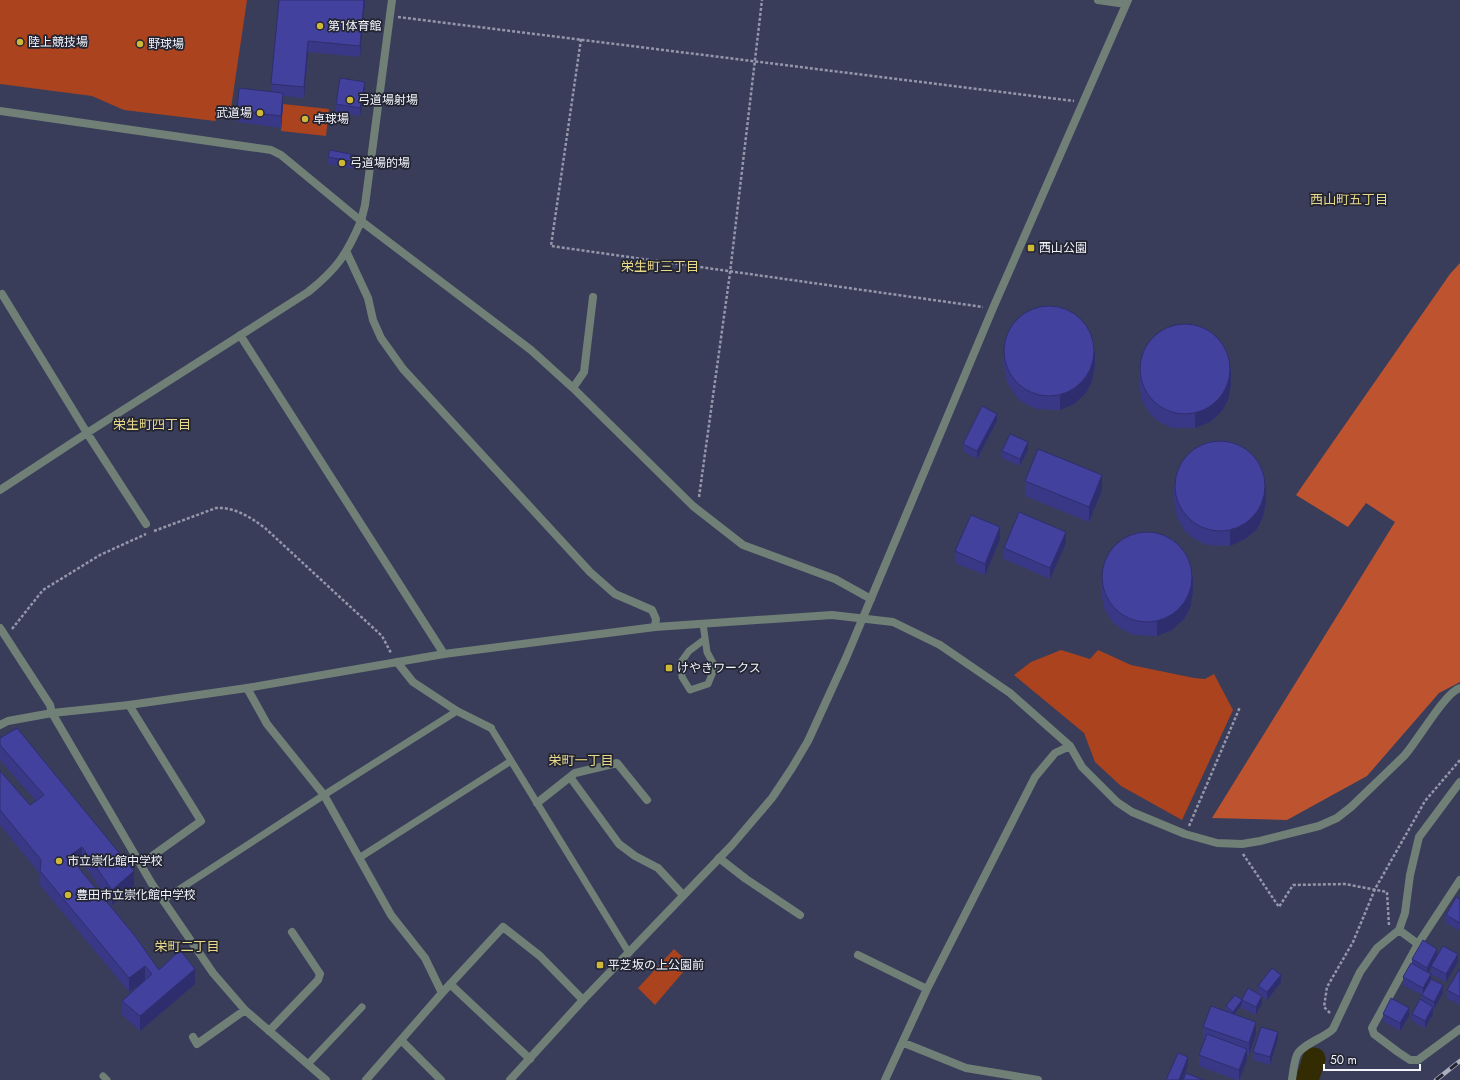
<svg xmlns="http://www.w3.org/2000/svg" width="1460" height="1080" viewBox="0 0 1460 1080" font-family="Jost,'Noto Sans JP',sans-serif">
	<style>
		.green { fill: #ab431e }
		.forest { fill: #be542f }
		.lines { fill: none; stroke-linecap: round; stroke-linejoin: round }
		.river { stroke: #332c02; stroke-width: 23 }
		.path { stroke: #9496a9; stroke-width: 2.5; stroke-dasharray: 3 2; stroke-linecap: butt }
		.service { stroke: #708076; stroke-width: 7 }
		.minor { stroke: #708076; stroke-width: 8 }
		.tertiary { stroke: #708076; stroke-width: 8 }
		.rail-casing { stroke: #acaebe; stroke-width: 4.5 }
		.rail { stroke: #232533; stroke-width: 3; stroke-dasharray: 9; stroke-linecap: butt }
		.wall { fill: #393887 }
		.shaded-wall { fill: #2e2e6e }
		.building { fill: #42419d; stroke: #2e2e6e }
		.poi-dot { fill: #cfb837; stroke: #232533; stroke-width: 1.5 }
		.labels { text-anchor: middle; stroke-width: 3.5; stroke-linejoin: round; paint-order: stroke }
		.poi-label { font-size: 12px; fill: #f3f4fc; stroke: #232533; text-anchor: start }
		.neighbourhood-label { font-size: 13px; fill: #e8d98a; stroke: #232533 }
	</style>
	<rect width="100%" height="100%" fill="#393d5a"/>
	<path class="green" d="M0,0H247L231,108L215,121L124,110L92,96L0,84Z
		M283,104L329,109L326,136L281,131Z
		M1061,650L1090,659L1098,650L1131,665L1194,678L1205,679L1214,674L1233,710L1182,820L1121,786L1095,762L1084,733L1014,675L1031,662Z
		M674,949L690,964L655,1005L638,988Z"/>
	<path class="forest" d="M1460,263V682L1439,693L1367,776L1287,820L1212,818L1395,522L1366,503L1348,527L1296,495L1450,274Z"/>
	<g class="lines">
		<path class="river" d="M1307,1080L1314,1059"/>
		<path class="path" d="M398,17L1074,101
			M581,39L551,246L983,307
			M699,497L730,273L762,0
			M154,531L216,508C235,507 250,517 265,528L382,636L391,653
			M12,629L43,590L100,555L146,534
			M1189,826L1240,707
			M1243,854L1279,907L1293,885L1345,884L1387,892L1389,926
			M1330,1013L1324,1007L1327,987L1353,942L1375,889L1425,801L1460,760"/>
		<path class="service" d="M703,624L707,652L715,667L708,684L690,690L682,677L681,662L689,651L705,639
			M491,728L629,953
			M359,858L511,761
			M163,900L324,795L457,711
			M308,1064L362,1007
			M103,1076L107,1080"/>
		<path class="minor" d="M0,111L271,150L281,155L361,221L531,350L573,388L693,506L743,545L835,579L871,599
			M347,253L368,298L373,320L381,338L403,369L590,572L615,594L652,610L656,619L655,627
			M2,294L87,433L146,524
			M240,335L444,654
			M573,388L584,372L593,297
			M0,490L87,433L308,292C337,269 347,254 361,221
			M0,628L50,705L52,713L152,884L213,973L245,1010L326,1080
			M940,645L1010,693L1070,746L1082,767L1117,802L1132,812L1156,822L1185,834L1217,843L1242,844L1260,841L1319,826L1337,818L1351,807L1404,756C1417,742 1445,692 1460,688
			M397,662L413,682L457,711L491,728
			M247,688L267,724L324,795L391,915L425,958L442,993
			M129,705L201,821L141,864
			M570,777L619,844L635,856L658,868L683,895
			M537,803L575,773L617,763L647,800
			M719,858L746,879L800,915
			M1460,880L1418,944L1372,1028L1374,1034L1398,1052L1410,1060H1418L1460,1029
			M1399,930L1418,944
			M858,955L927,989
			M450,984L530,1059
			M269,1031L318,980L320,974L292,932
			M193,1037L197,1044L245,1010
			M401,1040L441,1080
			M904,1043L966,1068L1038,1080
			M366,1080L442,993L503,927L540,956L583,1000
			M885,1080L927,989L1035,777L1055,753L1070,746
			M1292,1080C1293,1072 1294,1062 1297,1055C1301,1045 1324,1038 1333,1029L1360,972L1377,948L1399,930L1405,913L1410,875L1419,837L1460,782"/>
		<path class="tertiary" d="M1098,0L1126,4
			M361,221L365,205L392,0
			M0,725L8,721L52,713L129,705L247,688L444,654L655,627L832,615L893,622L940,645
			M510,1080L583,1000L732,845L772,798L792,768L808,741L846,658L993,308L1128,0"/>
		<defs>
			<path id="rail" d="M1436,1080L1460,1061"/>
		</defs>
		<use href="#rail" class="rail-casing"/>
		<use href="#rail" class="rail"/>
	</g>
	<path class="wall" d="M279,0H365L360,57L308,52L304,98L283,96V104L281,128L237,122V111L271,92V84Z
		M365,89L360,116L336,112V104Z
		M328,157L355,162L354,169L328,164Z
		M1004,351L1095,366L1092,381L1086,393L1074,404L1060,410L1036,409L1022,402L1015,395L1007,382L1004,366Z
		M1139,369L1231,384L1228,400L1222,411L1210,422L1195,428H1172L1158,421L1150,414L1142,400L1139,384Z
		M997,421L977,459L963,451V444Z
		M1028,450L1020,466L1002,458V451Z
		M1025,481L1102,490L1089,522L1025,496Z
		M1174,487L1266,501L1263,517L1257,529L1245,539L1230,546L1207,545L1193,538L1185,531L1177,517L1174,501Z
		M1000,539L985,575L955,563V551Z
		M1066,543L1050,579L1004,559V548Z
		M1101,577L1193,592L1190,608L1184,619L1172,630L1157,636L1134,635L1120,628L1112,621L1104,608L1101,592Z
		M0,738L134,886L112,905L82,862L77,866L159,970L195,984L140,1031L122,1015V1001L143,982L129,992L40,885V874L0,825V771L30,805L36,801L0,760Z
		M1460,899V931L1446,923V915Z
		M1437,956L1458,962L1446,982L1431,974V967L1428,972L1431,979L1443,993L1434,1009L1433,1008V1014L1425,1028L1412,1021V1014L1422,1001V995L1403,985V977L1412,964V959Z
		M1460,968V1005L1447,998V990Z
		M1281,982L1267,1000L1262,996V1003L1256,1015L1242,1008V1004L1234,1014L1256,1034L1249,1055L1247,1054V1060L1239,1080H1236L1199,1066V1055L1205,1039L1203,1038V1027L1229,1013L1226,1010V1006L1242,1000L1262,995L1258,993V986Z
		M1383,1014L1409,1016L1400,1031L1383,1021Z
		M1278,1039L1270,1065L1253,1060V1052Z"/>
	<path class="shaded-wall" d="M364,0H365L360,57V46Z
		M308,41V52L304,98V87Z
		M365,82V89L360,116V108Z
		M283,93V104L281,128V116Z
		M355,155V162L354,169V162Z
		M1095,351V366L1092,381L1086,393L1074,404L1060,410V395Z
		M1231,369V384L1228,400L1222,411L1210,422L1195,428V414Z
		M997,414V421L977,459V451Z
		M1028,442V450L1020,466V459Z
		M1102,475V490L1089,522V507Z
		M1266,487V501L1263,517L1257,529L1245,539L1230,546V531Z
		M1000,527V539L985,575V564Z
		M1066,532V543L1050,579V568Z
		M1193,577V592L1190,608L1184,619L1172,630L1157,636V621Z
		M82,847V862L69,871V856Z
		M134,871V886L112,905V890Z
		M1437,949V956L1427,975V968Z
		M1458,954V962L1446,982V974Z
		M145,966V981L129,992V978Z
		M195,969V984L140,1031V1016Z
		M1431,974V981L1423,996V988Z
		M1281,975V982L1267,1000V992Z
		M1443,985V993L1434,1009V1002Z
		M1262,996V1003L1256,1015V1007Z
		M1242,1000V1004L1233,1016V1012Z
		M1433,1007V1014L1425,1028V1021Z
		M1409,1008V1016L1400,1031V1023Z
		M1256,1022V1034L1249,1055V1043Z
		M1278,1032V1039L1270,1065V1057Z
		M1247,1049V1060L1239,1080V1070Z
		M1188,1057V1065L1182,1080H1179Z"/>
	<path class="building" d="M279,0H364L360,46L308,41L304,87L271,84Z
		M340,78L365,82L360,108L336,104Z
		M239,88L283,93L281,116L237,111Z
		M330,150L355,155L354,162L328,157Z
		M1004 351a45 45 0 1 1 90 0a45 45 0 1 1-90 0Z
		M1140 369a45 45 0 1 1 90 0a45 45 0 1 1-90 0Z
		M982,406L997,414L977,451L963,444Z
		M1010,434L1028,442L1020,459L1002,451Z
		M1175 486a45 45 0 1 1 90 0a45 45 0 1 1-90 0Z
		M1038,449L1102,475L1089,507L1025,481Z
		M1019,512L1066,532L1050,568L1004,548Z
		M971,515L1000,527L985,564L955,551Z
		M1102 577a45 45 0 1 1 90 0a45 45 0 1 1-90 0Z
		M17,728L134,871L112,890L82,847L69,856L135,936L159,970L180,950L195,969L140,1016L122,1001L152,974L145,966L129,978L40,871L41,860L0,810V771L30,805L44,795L0,745V738Z
		M1456,897L1460,899V923L1446,915Z
		M1423,940L1437,949L1427,968L1412,959Z
		M1443,946L1458,954L1446,974L1431,966Z
		M1411,963L1431,974L1423,988L1403,977Z
		M1272,968L1281,975L1267,992L1258,986Z
		M1460,968V997L1447,990Z
		M1431,979L1443,985L1434,1002L1422,995Z
		M1248,988L1262,996L1256,1007L1242,1000Z
		M1235,995L1242,1000L1233,1012L1226,1006Z
		M1391,998L1409,1008L1400,1023L1383,1014Z
		M1420,999L1433,1007L1425,1021L1412,1014Z
		M1211,1006L1256,1022L1249,1043L1203,1027Z
		M1261,1027L1278,1032L1270,1057L1253,1052Z
		M1207,1034L1247,1049L1239,1070L1199,1055Z
		M1178,1053L1188,1057L1179,1080H1166Z
		M1186,1073L1204,1080H1183Z"/>
	<g class="poi-dot">
		<circle cx="320" cy="26" r="4"/>
		<circle cx="20" cy="42" r="4"/>
		<circle cx="140" cy="44" r="4"/>
		<circle cx="350" cy="100" r="4"/>
		<circle cx="260" cy="113" r="4"/>
		<circle cx="305" cy="119" r="4"/>
		<circle cx="342" cy="163" r="4"/>
		<rect x="1027" y="244" width="8" height="8" rx="2"/>
		<rect x="665" y="664" width="8" height="8" rx="2"/>
		<circle cx="59" cy="861" r="4"/>
		<circle cx="68" cy="895" r="4"/>
		<rect x="596" y="961" width="8" height="8" rx="2"/>
	</g>
	<g class="labels">
		<g class="poi-label">
			<text x="328" y="30">第1体育館</text>
			<text x="28" y="46">陸上競技場</text>
			<text x="148" y="48">野球場</text>
			<text x="358" y="104">弓道場射場</text>
			<text x="252" y="117" text-anchor="end">武道場</text>
			<text x="313" y="123">卓球場</text>
			<text x="350" y="167">弓道場的場</text>
			<text x="1039" y="252">西山公園</text>
			<text x="677" y="672">けやきワークス</text>
			<text x="67" y="865">市立崇化館中学校</text>
			<text x="76" y="899">豊田市立崇化館中学校</text>
			<text x="608" y="969">平芝坂の上公園前</text>
		</g>
		<g class="neighbourhood-label">
			<text x="1349" y="204">西山町五丁目</text>
			<text x="660" y="271">栄生町三丁目</text>
			<text x="152" y="429">栄生町四丁目</text>
			<text x="581" y="765">栄町一丁目</text>
			<text x="187" y="951">栄町二丁目</text>
		</g>
	</g>
	<path d="M1324 1064v6h96v-6" fill="none" stroke="#f3f4fc" stroke-width="2"/>
	<text x="1330" y="1064" font-size="12" fill="#f3f4fc" stroke="#232533" stroke-width="3" paint-order="stroke">50 m</text>
</svg>
